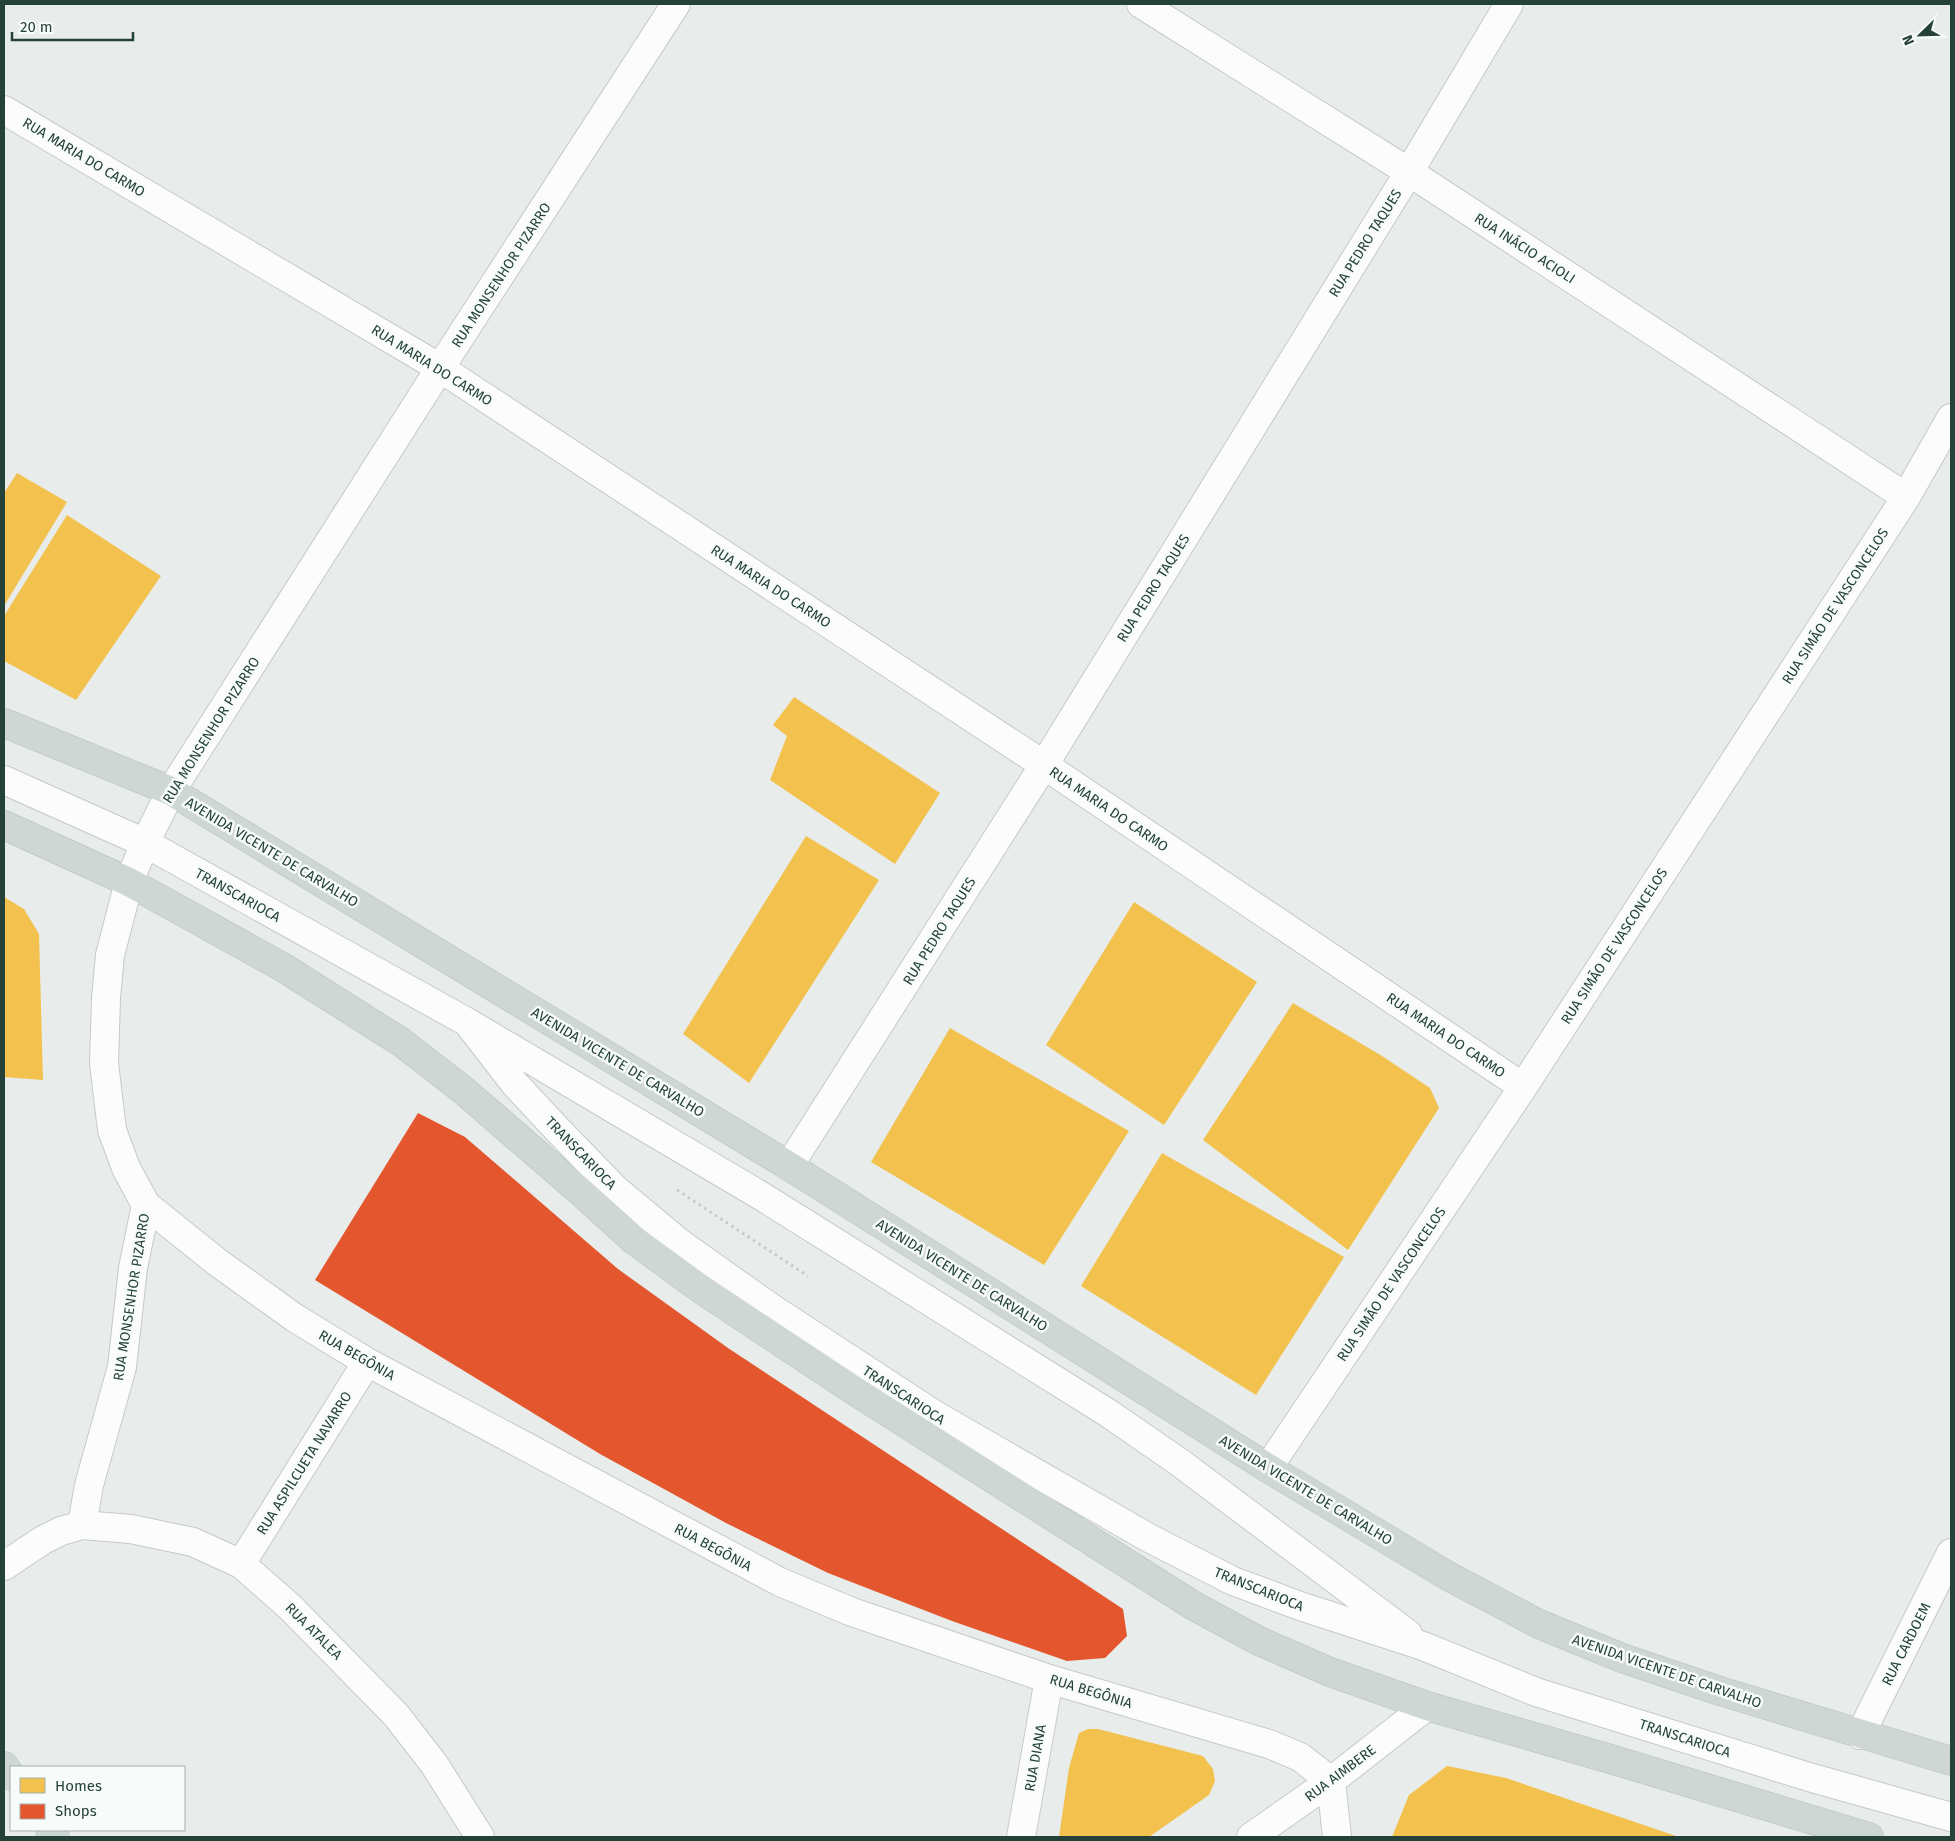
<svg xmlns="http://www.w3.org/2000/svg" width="1955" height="1841" viewBox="0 0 1955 1841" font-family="'Fira Sans',sans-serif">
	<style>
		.homes { fill: #f2c14e }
		.shops { fill: #e4572e }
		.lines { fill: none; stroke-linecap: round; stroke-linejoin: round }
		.minor-casing { stroke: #c5cac8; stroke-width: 30 }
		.major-casing { stroke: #c3ccc9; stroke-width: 30 }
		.path { stroke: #c3ccca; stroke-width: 3; stroke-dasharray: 2.5 4; stroke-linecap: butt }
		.minor { stroke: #fcfcfc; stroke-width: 28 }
		.major { stroke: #cfd7d5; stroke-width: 28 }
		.labels { text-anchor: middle; stroke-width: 5; stroke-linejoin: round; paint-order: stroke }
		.street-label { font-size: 14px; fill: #24423a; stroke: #f7fbf9 }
	</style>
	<rect width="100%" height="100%" fill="#e8edeb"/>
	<path class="homes" d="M17,473L67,502L4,606V493Z
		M67,515L161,576L76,700L4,661V616Z
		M794,697L940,793L895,864L770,780L787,736L773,725Z
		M806,836L879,880L749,1083L683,1034Z
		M4,897L24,909L39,934L43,1080L4,1077Z
		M1134,902L1257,982L1164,1125L1046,1045Z
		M1293,1003L1382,1056L1430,1088L1439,1108L1348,1250L1203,1140Z
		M950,1028L1129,1131L1044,1265L871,1162Z
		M1162,1153L1344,1257L1256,1395L1081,1286Z
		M1088,1729H1098L1203,1756L1213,1769L1215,1781L1209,1795L1149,1837H1059L1069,1768L1079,1733Z
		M1447,1766L1506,1778L1679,1837H1392L1409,1795Z"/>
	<path class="shops" d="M418,1113L465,1137L618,1269L728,1348L1123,1609L1127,1636L1105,1658L1067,1661L952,1621L828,1573L726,1523L600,1454L315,1280Z"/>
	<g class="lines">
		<defs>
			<path id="minor" d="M1141,4L1409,172L1906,497
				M4,110L440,368L1044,765L1523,1087
				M4,780L145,843L467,1022L763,1197L1108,1413L1179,1462L1408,1634
				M467,1022L515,1084L556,1128L615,1189L681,1244L770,1307L935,1415L1149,1538L1233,1581L1300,1606L1423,1646L1536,1692L1809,1777L1951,1817
				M789,1166L1044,765L1409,172L1509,4
				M146,1205L217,1262L295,1318L367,1362L780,1582L852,1612L1049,1679L1269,1744L1300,1757L1331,1781
				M1268,1468L1523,1087L1906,497L1951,418
				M82,1525L89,1485L122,1367L133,1268L146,1205L126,1168L112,1130L104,1063L106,998L110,955L129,882L145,843L171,791L440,368L676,4
				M241,1564L367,1362
				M4,1566L43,1540L61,1531L82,1525L131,1529L193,1542L241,1564L290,1607L396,1715L434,1764L480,1837
				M1860,1735L1951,1553
				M1331,1781L1337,1837
				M1021,1837L1049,1679
				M1251,1837L1331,1781L1427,1706"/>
			<path id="major" d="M4,723L171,791L789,1166L1268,1468L1448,1576L1539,1624L1622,1658L1720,1691L1951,1761
				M4,825L129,882L284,968L401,1042L463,1090L582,1193L634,1240L701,1289L855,1391L1194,1606L1259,1641L1330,1672L1427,1706L1607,1758L1869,1837
				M4,1766L11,1776
				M50,1830L55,1837"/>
		</defs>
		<use href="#minor" class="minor-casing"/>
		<use href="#major" class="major-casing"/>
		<path class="path" d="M677,1190L808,1276"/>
		<use href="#minor" class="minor"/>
		<use href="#major" class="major"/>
	</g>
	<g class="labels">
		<g class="street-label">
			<text transform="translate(84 157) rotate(31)" y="5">RUA MARIA DO CARMO</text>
			<text transform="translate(1365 243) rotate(-58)" y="5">RUA PEDRO TAQUES</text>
			<text transform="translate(1525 248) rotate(33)" y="5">RUA INÁCIO ACIOLI</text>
			<text transform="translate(501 275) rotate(-57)" y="5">RUA MONSENHOR PIZARRO</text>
			<text transform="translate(432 365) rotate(32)" y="5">RUA MARIA DO CARMO</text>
			<text transform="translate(771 586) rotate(33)" y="5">RUA MARIA DO CARMO</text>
			<text transform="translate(1153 588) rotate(-58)" y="5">RUA PEDRO TAQUES</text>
			<text transform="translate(1835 606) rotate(-57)" y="5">RUA SIMÃO DE VASCONCELOS</text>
			<text transform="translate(211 730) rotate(-58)" y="5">RUA MONSENHOR PIZARRO</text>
			<text transform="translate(1109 809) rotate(34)" y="5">RUA MARIA DO CARMO</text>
			<text transform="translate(272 852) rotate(31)" y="5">AVENIDA VICENTE DE CARVALHO</text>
			<text transform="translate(238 895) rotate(29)" y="5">TRANSCARIOCA</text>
			<text transform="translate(939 931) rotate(-58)" y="5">RUA PEDRO TAQUES</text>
			<text transform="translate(1614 946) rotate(-57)" y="5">RUA SIMÃO DE VASCONCELOS</text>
			<text transform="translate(1446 1035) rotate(34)" y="5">RUA MARIA DO CARMO</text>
			<text transform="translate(618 1062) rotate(31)" y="5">AVENIDA VICENTE DE CARVALHO</text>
			<text transform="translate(581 1153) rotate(46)" y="5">TRANSCARIOCA</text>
			<text transform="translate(962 1275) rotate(32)" y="5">AVENIDA VICENTE DE CARVALHO</text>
			<text transform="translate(1391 1284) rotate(-56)" y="5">RUA SIMÃO DE VASCONCELOS</text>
			<text transform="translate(131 1297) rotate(-81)" y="5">RUA MONSENHOR PIZARRO</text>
			<text transform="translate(357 1355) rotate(30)" y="5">RUA BEGÔNIA</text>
			<text transform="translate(904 1395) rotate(33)" y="5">TRANSCARIOCA</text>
			<text transform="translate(304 1463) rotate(-58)" y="5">RUA ASPILCUETA NAVARRO</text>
			<text transform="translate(1306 1490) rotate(31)" y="5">AVENIDA VICENTE DE CARVALHO</text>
			<text transform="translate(713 1547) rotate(28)" y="5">RUA BEGÔNIA</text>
			<text transform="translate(1259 1589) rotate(22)" y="5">TRANSCARIOCA</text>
			<text transform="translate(314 1631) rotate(45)" y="5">RUA ATALEA</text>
			<text transform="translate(1906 1644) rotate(-63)" y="5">RUA CARDOEM</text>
			<text transform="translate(1667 1671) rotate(19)" y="5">AVENIDA VICENTE DE CARVALHO</text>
			<text transform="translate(1091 1691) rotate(17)" y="5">RUA BEGÔNIA</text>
			<text transform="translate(1685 1738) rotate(18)" y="5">TRANSCARIOCA</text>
			<text transform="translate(1035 1758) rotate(-80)" y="5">RUA DIANA</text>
			<text transform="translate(1340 1773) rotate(-37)" y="5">RUA AIMBERE</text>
		</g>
	</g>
	<rect width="1955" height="1841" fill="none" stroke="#24423a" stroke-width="10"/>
	<rect x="10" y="1766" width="175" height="65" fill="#f7fbf9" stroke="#a3b1ad"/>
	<rect x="20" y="1778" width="25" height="15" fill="#f2c14e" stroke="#a3b1ad"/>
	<text x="55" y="1791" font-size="15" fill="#24423a">Homes</text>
	<rect x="20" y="1804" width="25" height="15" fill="#e4572e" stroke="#a3b1ad"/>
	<text x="55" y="1816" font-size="15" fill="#24423a">Shops</text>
	<g transform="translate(1920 35) rotate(247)" stroke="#f7fbf9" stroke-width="4" paint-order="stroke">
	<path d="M0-4L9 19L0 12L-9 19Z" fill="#24423a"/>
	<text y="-8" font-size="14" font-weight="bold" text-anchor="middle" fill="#24423a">N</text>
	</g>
	<path d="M12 32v8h121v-8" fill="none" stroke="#24423a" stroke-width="2.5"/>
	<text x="20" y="32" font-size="15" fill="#24423a" stroke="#f7fbf9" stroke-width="4" paint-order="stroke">20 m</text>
</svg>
